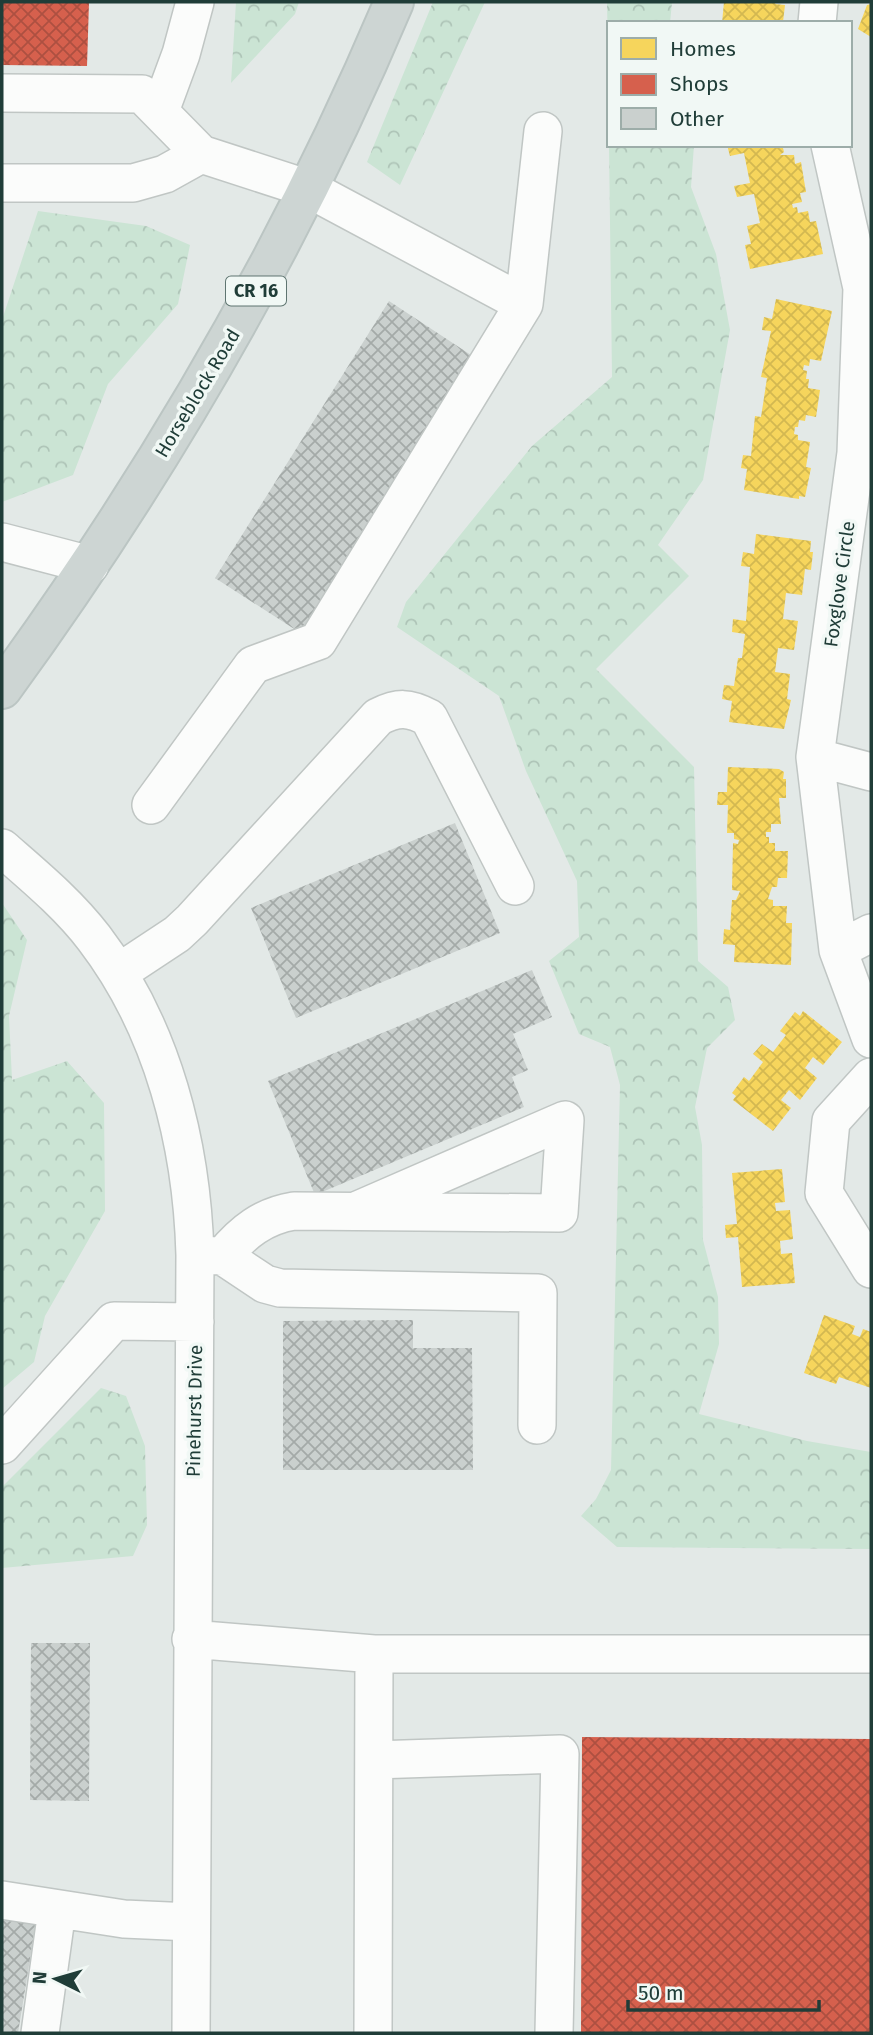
<svg xmlns="http://www.w3.org/2000/svg" width="873" height="2035" viewBox="0 0 873 2035" font-family="'Fira Sans',sans-serif">
	<style>
		.forest { fill: url(#forest-crowns) }
		.homes { fill: url(#homes-cross-hatch) }
		.shops { fill: url(#shops-cross-hatch) }
		.building { fill: url(#building-cross-hatch) }
		.lines { fill: none; stroke-linecap: round; stroke-linejoin: round }
		.minor-casing { stroke: #c0c6c4; stroke-width: 40 }
		.major-casing { stroke: #bbc5c3; stroke-width: 42 }
		.minor { stroke: #fbfcfb; stroke-width: 37 }
		.major { stroke: #cdd5d3; stroke-width: 38 }
		.labels { text-anchor: middle; stroke-width: 7; stroke-linejoin: round; paint-order: stroke }
		.shield { fill: #f1f8f5; stroke: #5f7571; stroke-width: 2 }
		.shield-label { font-size: 18px; font-weight: bold; fill: #203d38 }
		.street-label { font-size: 19px; fill: #203d38; stroke: #f1f8f5 }
	</style>
	<defs>
		<pattern id="forest-crowns" width="20" height="18" patternUnits="userSpaceOnUse" patternTransform="scale(1.75)"><rect width="20" height="18" fill="#cbe4d4"/><path d="M2 6a3 3 0 1 1 6 0M12 15a3 3 0 1 1 6 0" fill="none" stroke="#aec4b7"/></pattern>
		<pattern id="homes-cross-hatch" width="8" height="8" patternUnits="userSpaceOnUse" patternTransform="scale(1.75)"><rect width="8" height="8" fill="#f6d55c"/><path d="M0 0l8 8M0 8l8-8" fill="none" stroke="#d3b851"/></pattern>
		<pattern id="shops-cross-hatch" width="8" height="8" patternUnits="userSpaceOnUse" patternTransform="scale(1.75)"><rect width="8" height="8" fill="#d6604d"/><path d="M0 0l8 8M0 8l8-8" fill="none" stroke="#ad5041"/></pattern>
		<pattern id="building-cross-hatch" width="8" height="8" patternUnits="userSpaceOnUse" patternTransform="scale(1.75)"><rect width="8" height="8" fill="#cad0ce"/><path d="M0 0l8 8M0 8l8-8" fill="none" stroke="#a4aaa8"/></pattern>
	</defs>
	<rect width="100%" height="100%" fill="#e3e9e7"/>
	<path class="forest" d="M236,2H299L295,14L231,83Z
		M433,2H485L400,185L367,162Z
		M607,2H672L670,23H609V107Z
		M609,145H694L691,187L716,254L730,330L703,480L658,545L689,576L596,669L694,767L698,961L728,987L735,1020L707,1048L695,1107L702,1145L703,1240L718,1297L719,1344L699,1414L807,1441L871,1452V1549L617,1547L581,1516L596,1499L611,1470L620,1085L610,1047L579,1034L549,961L579,937L577,881L526,771L499,696L397,627L406,602L532,446L612,377Z
		M38,211L146,226L190,245L178,304L108,384L73,475L2,502V320Z
		M2,903L27,940L9,1016L12,1080L67,1061L104,1103L105,1211L45,1316L34,1362L2,1389Z
		M101,1388L126,1396L145,1446L147,1525L133,1556L2,1568V1487Z"/>
	<path class="homes" d="M724,2H776L775,4L785,5L783,22L722,23Z
		M871,4V37L858,29L867,5Z
		M727,145H789L783,148L784,152L780,155H794L795,164L801,162L806,192L800,193L802,202L792,204L793,208L797,207L798,213L808,211L810,222L816,221L823,254L750,269L745,245L751,244L747,226L760,223L754,194L737,197L734,186L750,183L744,153L730,156Z
		M776,299L832,311L821,361L810,359L809,366L804,365L803,370L807,371L806,379H809L808,388L820,390L816,417L806,415L805,421L799,420L798,427H795L794,434L798,435V440L810,442L806,467L811,468L805,497L799,496V499L744,490L747,469L741,468L743,455L751,456L755,416L761,417L767,378L761,377L771,331L762,330L764,317L772,319Z
		M756,534L811,541L810,552H813L811,570L805,569L802,595L786,593L783,619L798,621L794,650L778,648L775,672L790,674L787,699L791,700L784,729L729,722L732,701L722,699L724,685L734,686L738,658H742L745,634L732,632L733,619L746,621L750,567L741,566L743,552L754,554Z
		M728,767L779,769L784,772L783,779H786V798H779L781,824H771V832H766V837H769V843H775V851H788L787,878H778L777,887H772L768,899L773,900V906H787L786,923H792L791,965L734,962L735,945L723,944L724,929L730,930L732,900H736L740,891L732,890L733,843L738,844L739,840L734,839V833H727L728,805H717L718,792H727Z
		M803,1011L842,1042L823,1065L813,1057L805,1068L817,1078L800,1100L789,1090L781,1100L791,1108L773,1131L733,1100L736,1096L732,1093L744,1077L749,1081L763,1062L753,1054L762,1044L773,1052L786,1035L780,1031L795,1012L800,1016Z
		M782,1169L785,1202L775,1203L776,1211L790,1210L793,1239L780,1241L781,1254L792,1253L795,1283L742,1287L738,1237L726,1238L725,1225L737,1224L732,1173Z
		M824,1315L855,1326L852,1334L860,1337L863,1329L871,1332V1388L839,1377L836,1384L804,1373Z"/>
	<path class="shops" d="M2,2H89L87,66L2,65Z
		M582,1737L871,1739V2033H581Z"/>
	<path class="building" d="M389,301L477,359L302,634L215,578Z
		M455,823L500,933L296,1018L251,908Z
		M532,970L552,1017L513,1034L528,1070L512,1077L524,1107L315,1195L268,1081Z
		M413,1320V1348H472L473,1470H283V1321Z
		M31,1643H90L89,1801L30,1800Z
		M2,1916L36,1922L18,2033H2Z"/>
	<g class="lines">
		<defs>
			<path id="minor" d="M817,23L819,2
				M2,93L142,94L201,154
				M160,111L181,54L195,2
				M830,145L862,288L856,453L815,757L838,950L871,1039
				M2,183H133L165,174L201,154L309,189L524,304
				M2,542L90,565
				M815,757L871,772
				M151,805L253,665L318,641L524,304L543,131
				M2,848C34,876 68,904 94,938C163,1028 192,1144 195,1255L191,2033
				M838,950L871,933
				M118,973L177,934L192,920L378,717C398,707 409,707 429,718L515,886
				M871,1077L831,1121L824,1193L871,1269
				M200,1255L223,1256L265,1284L280,1288L538,1293L537,1425
				M223,1256C243,1232 263,1216 294,1211L559,1213L565,1120L358,1210
				M2,1445L114,1321L195,1322
				M191,1639L374,1654H871
				M374,1760L560,1754L554,2033
				M2,1900L124,1919L191,1922
				M40,2033L57,1910
				M373,2033L374,1654"/>
			<path id="major" d="M2,689C158,475 291,246 394,2"/>
		</defs>
		<use href="#minor" class="minor-casing"/>
		<use href="#major" class="major-casing"/>
		<use href="#minor" class="minor"/>
		<use href="#major" class="major"/>
	</g>
	<g class="labels">
		<rect class="shield" x="226" y="276.5" width="60" height="29" rx="5"/>
		<g class="shield-label">
			<text x="256" y="297">CR 16</text>
		</g>
		<g class="street-label">
			<text transform="translate(197 393) rotate(-59)" y="7">Horseblock Road</text>
			<text transform="translate(839 584) rotate(-82)" y="7">Foxglove Circle</text>
			<text transform="translate(194 1411) rotate(-89)" y="7">Pinehurst Drive</text>
		</g>
	</g>
	<rect width="873" height="2035" fill="none" stroke="#203d38" stroke-width="7"/>
	<rect x="607" y="21" width="245" height="126" fill="#f1f8f5" stroke="#9dada9" stroke-width="2"/>
	<rect x="621" y="38" width="35" height="21" fill="#f6d55c" stroke="#9dada9" stroke-width="2"/>
	<text x="670" y="56" font-size="21" fill="#203d38">Homes</text>
	<rect x="621" y="74" width="35" height="21" fill="#d6604d" stroke="#9dada9" stroke-width="2"/>
	<text x="670" y="91" font-size="21" fill="#203d38">Shops</text>
	<rect x="621" y="108" width="35" height="21" fill="#cad0ce" stroke="#9dada9" stroke-width="2"/>
	<text x="670" y="126" font-size="21" fill="#203d38">Other</text>
	<g transform="translate(56 1979) rotate(275)" stroke="#f1f8f5" stroke-width="5" paint-order="stroke">
	<path d="M0-5L12 26L0 18L-12 26Z" fill="#203d38"/>
	<text y="-10" font-size="19" font-weight="bold" text-anchor="middle" fill="#203d38">N</text>
	</g>
	<path d="M628 2000v10h191v-10" fill="none" stroke="#203d38" stroke-width="3.5"/>
	<text x="638" y="2000" font-size="21" fill="#203d38" stroke="#f1f8f5" stroke-width="5" paint-order="stroke">50 m</text>
</svg>
